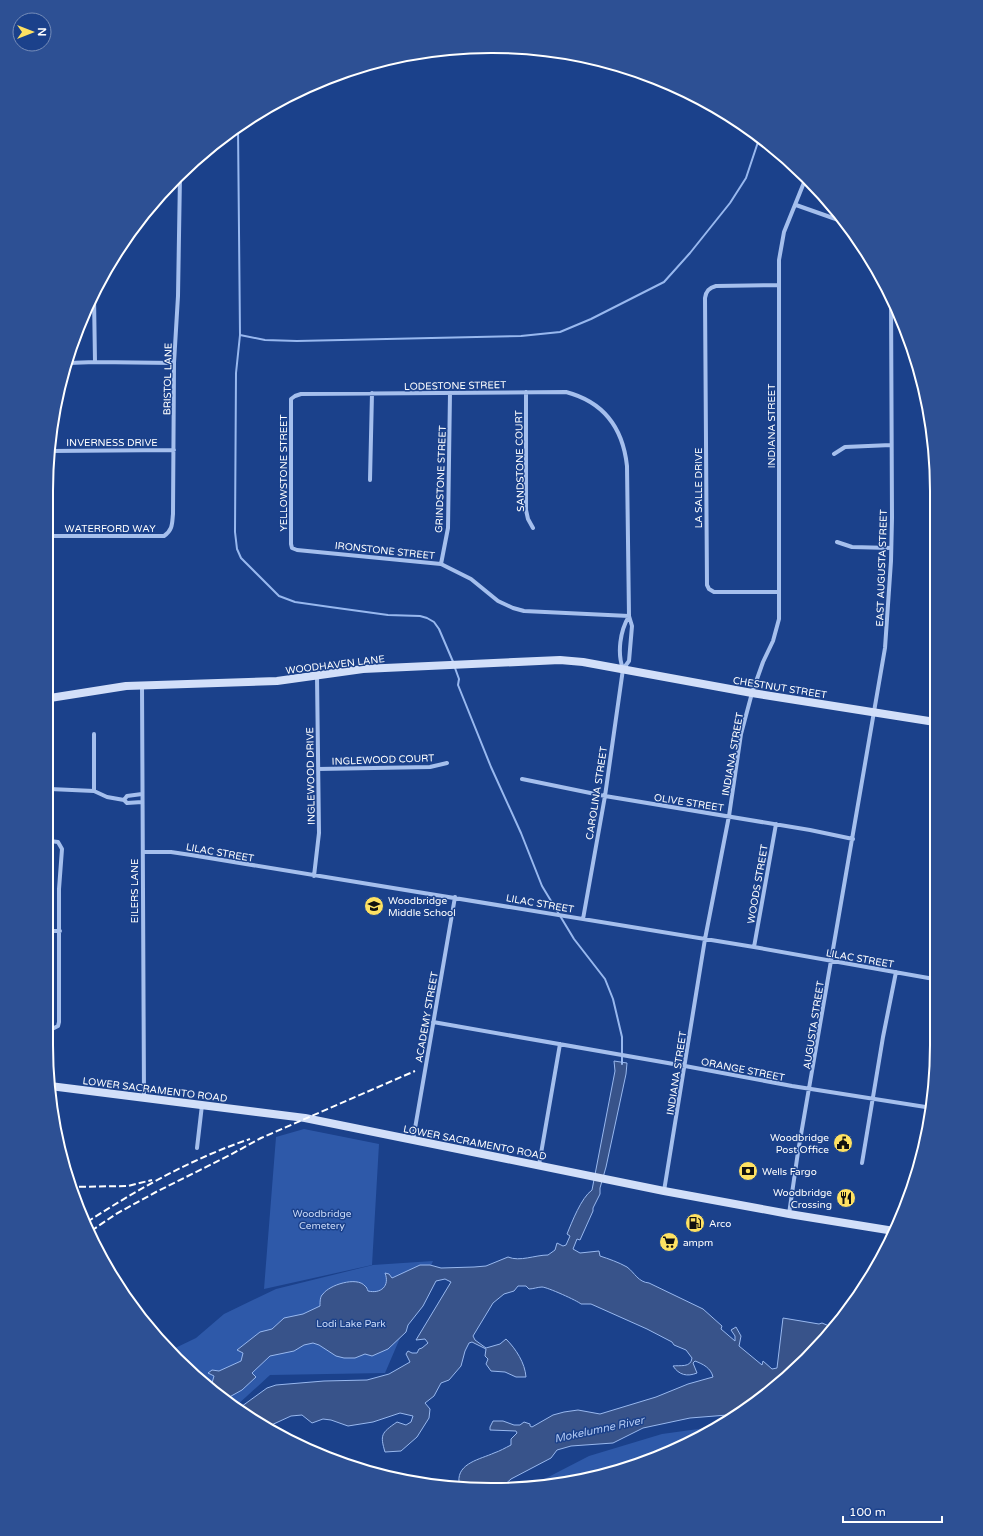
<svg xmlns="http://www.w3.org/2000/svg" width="983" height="1536" viewBox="0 0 983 1536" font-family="'Varela Round',sans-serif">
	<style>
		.green { fill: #2e59a9 }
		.water { fill: #38538a; stroke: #98b8ef }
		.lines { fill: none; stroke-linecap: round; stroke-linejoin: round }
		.stream { stroke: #98b8ef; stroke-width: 2 }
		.street { stroke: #a5bfed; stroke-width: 4 }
		.secondary { stroke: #d2dff9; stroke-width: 8 }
		.rail { stroke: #fff; stroke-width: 2; stroke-dasharray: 7 3; stroke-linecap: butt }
		.labels { text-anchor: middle; stroke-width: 3; stroke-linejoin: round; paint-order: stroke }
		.street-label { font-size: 10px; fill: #fff; stroke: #1b418b }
		.poi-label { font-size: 10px; fill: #fff; stroke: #1b418b; text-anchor: start }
		.park-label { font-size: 10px; fill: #cbdbf9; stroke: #1b418b }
		.water-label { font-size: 11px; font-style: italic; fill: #b1c9f4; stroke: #1b418b }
		.rim { fill: none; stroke: #fff; stroke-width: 2 }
	</style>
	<rect width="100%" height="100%" fill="#1b418b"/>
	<path class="green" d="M304,1129L379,1144L372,1265L264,1289L276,1137Z
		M433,1261L385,1373L270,1375L235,1407C212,1393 186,1371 169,1351L196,1338L224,1314L276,1289L373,1265Z
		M720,1426L688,1444L607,1475L549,1486L529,1487L589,1456L662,1434Z"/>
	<path class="water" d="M614,1061L627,1063L626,1074L606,1167L600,1188V1194L593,1208V1211L580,1240L577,1239L573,1249L580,1253L599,1251L600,1256C609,1259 618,1262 627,1267C635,1273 638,1282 649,1283L703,1309L722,1326L721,1329L735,1341V1336L731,1330L736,1327L741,1336L739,1346L762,1365L763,1361L772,1369L777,1368L783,1318L819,1324L822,1323L834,1328L806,1360L740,1414L690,1418L643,1428L613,1443L571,1446L557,1450L551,1458L511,1479L501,1488L463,1489L450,1487L459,1482C457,1463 481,1459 494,1453C500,1451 505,1448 511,1445V1439L517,1433L516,1431L490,1430V1427L493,1421H503L514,1425H520L524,1422L530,1424V1426L532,1427L553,1415L564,1412L578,1410L600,1414L656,1397L688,1384L713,1377C711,1368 703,1364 695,1361L693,1363L697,1373C687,1377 679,1375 673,1366C680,1365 691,1368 692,1358L686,1350L674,1345L672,1342L647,1329L591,1304H581C578,1301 547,1287 542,1287C538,1287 533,1289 529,1289L526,1286H518L514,1291L504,1294L493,1303L473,1336L475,1340L486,1348L500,1344L506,1339C516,1349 525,1363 526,1377H516L505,1372L491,1371L486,1364L488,1359L485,1356L486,1349L472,1342L469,1343L465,1351L461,1366L449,1380L441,1383L434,1396L425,1403L430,1409L429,1418L417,1437L401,1451L385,1452C380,1435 381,1433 397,1422L406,1425L411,1422L413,1416L400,1413L373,1422L348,1426L331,1420L323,1419L312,1423L302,1415L291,1416L267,1427L238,1409L267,1388L276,1385L324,1381L367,1380L389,1374L410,1362L406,1354L408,1351L412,1353H417L419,1349L422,1348L428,1343L425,1339L416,1340L451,1282L445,1279L436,1281L423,1306L408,1325L406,1332L388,1349L372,1356L365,1354L355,1358H344L336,1356L319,1345L313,1343L304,1345L294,1351L270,1356L252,1373L256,1377L242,1390L224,1400L206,1385L212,1383L214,1376L208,1373L212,1370L219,1371L241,1361L243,1353L237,1350L260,1332L272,1329L284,1318L303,1314L320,1306C320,1302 320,1296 323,1294C329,1285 357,1276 365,1286C367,1287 367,1289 368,1291C381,1294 390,1286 385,1273L389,1274L392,1278L420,1265H430L441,1268L474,1267L486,1266L508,1257C520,1262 535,1255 548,1255L555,1250L557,1243L563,1246L566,1245L570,1236L567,1234C572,1222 581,1198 592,1190L615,1071Z"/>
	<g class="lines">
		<path class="stream" d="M238,128L240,335L236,373L235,532L237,549L241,558L279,596L295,602L330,607L388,615L420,616L427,618L434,622L439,629L454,664
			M240,335L265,340L297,341L521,336L560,332L591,319L664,282L690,253L730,203L746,178L760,136
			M455,668L459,679L458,685L491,767L521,833L542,886L574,939L605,979L613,999L622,1037V1064"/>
		<path class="street" d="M796,205L847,223
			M779,285L716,286C709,288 706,291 705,298L707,585L709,589L714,592H779
			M94,297L95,362
			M69,363L95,362L174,363
			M526,392V510L528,519L533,528
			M50,451L174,450
			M834,454L845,447L891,445
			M370,480L372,393
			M50,536H164C173,530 172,523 173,514L174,363L178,296L180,176
			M837,542L852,547L891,548
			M441,564L448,528L450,393
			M623,669C617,653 620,631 629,616
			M142,685L144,1097
			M94,734V791
			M318,769L430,767L447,763
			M522,779L605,796L810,830L853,839
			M50,789L94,791L107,797L124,800L127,803L142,802
			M124,800L127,796L142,794
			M50,841L58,842L62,849L59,889V1022L58,1026L50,1030
			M143,852H171L191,855L754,947L934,979
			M314,876L319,833L317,676
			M583,919L605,796L623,669L629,661L632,626L629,616L627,466C623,429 604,402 566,392L301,394L295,396L291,399V544L292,548L297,550L441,564L471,579L498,601L513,608L524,611L629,616
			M50,931H60
			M754,947L776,824
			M433,1022L685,1066L792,1086L932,1108
			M413,1140L455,897
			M197,1148L202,1105
			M862,1163L883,1037L896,972
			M539,1165L560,1044
			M664,1191L705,939L729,816L741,734L752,693L763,662L773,641L779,619V260L784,232L805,180
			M789,1214L798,1152L885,648L891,561L892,518L891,295"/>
		<path class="secondary" d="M50,698L126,686L277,681L363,669L560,660L583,662L752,693L935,722
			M50,1086L305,1118L664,1191L789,1214L894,1231"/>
		<path class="rail" d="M69,1187L128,1186L152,1180
			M87,1222C138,1189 193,1158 250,1139
			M91,1231L116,1214L156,1192L230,1155L261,1138L415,1071"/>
	</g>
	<defs>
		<symbol id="school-disc" viewBox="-11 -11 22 22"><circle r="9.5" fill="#fee162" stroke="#1b418b"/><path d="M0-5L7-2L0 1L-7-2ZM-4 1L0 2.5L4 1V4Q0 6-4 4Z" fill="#111"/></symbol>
		<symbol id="civic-disc" viewBox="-11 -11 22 22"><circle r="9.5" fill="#fee162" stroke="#1b418b"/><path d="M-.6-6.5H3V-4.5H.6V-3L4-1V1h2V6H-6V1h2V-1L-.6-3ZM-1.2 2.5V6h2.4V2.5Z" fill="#111"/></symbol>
		<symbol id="bank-disc" viewBox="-11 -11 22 22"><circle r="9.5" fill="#fee162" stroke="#1b418b"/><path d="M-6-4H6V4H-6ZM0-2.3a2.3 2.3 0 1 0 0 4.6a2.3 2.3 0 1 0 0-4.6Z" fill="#111"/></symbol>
		<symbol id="restaurant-disc" viewBox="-11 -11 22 22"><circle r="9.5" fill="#fee162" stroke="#1b418b"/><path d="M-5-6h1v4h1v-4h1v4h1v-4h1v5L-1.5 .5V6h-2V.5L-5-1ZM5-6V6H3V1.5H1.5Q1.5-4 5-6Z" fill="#111"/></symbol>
		<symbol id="fuel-disc" viewBox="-11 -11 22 22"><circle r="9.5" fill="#fee162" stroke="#1b418b"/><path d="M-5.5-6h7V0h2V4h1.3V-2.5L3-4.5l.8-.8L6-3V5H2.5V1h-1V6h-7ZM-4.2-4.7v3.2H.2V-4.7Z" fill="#111"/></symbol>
		<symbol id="supermarket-disc" viewBox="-11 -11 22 22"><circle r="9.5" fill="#fee162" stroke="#1b418b"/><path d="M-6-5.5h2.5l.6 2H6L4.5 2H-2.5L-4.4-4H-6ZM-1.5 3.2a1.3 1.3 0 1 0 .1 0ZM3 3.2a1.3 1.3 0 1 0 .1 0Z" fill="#111"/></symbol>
	</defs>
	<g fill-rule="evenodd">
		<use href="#school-disc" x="363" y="895" width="22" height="22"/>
		<use href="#civic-disc" x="832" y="1132" width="22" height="22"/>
		<use href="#bank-disc" x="737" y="1160" width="22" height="22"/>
		<use href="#restaurant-disc" x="835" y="1187" width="22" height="22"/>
		<use href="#fuel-disc" x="684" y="1212" width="22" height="22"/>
		<use href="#supermarket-disc" x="658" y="1231" width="22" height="22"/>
	</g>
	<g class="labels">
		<g class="street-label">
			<text transform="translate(167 379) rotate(-89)" y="4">BRISTOL LANE</text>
			<text transform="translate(455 385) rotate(-1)" y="4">LODESTONE STREET</text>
			<text transform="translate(771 426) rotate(-90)" y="4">INDIANA STREET</text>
			<text x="112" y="446">INVERNESS DRIVE</text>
			<text transform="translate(519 461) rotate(-91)" y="4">SANDSTONE COURT</text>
			<text transform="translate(283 473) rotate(-90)" y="4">YELLOWSTONE STREET</text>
			<text transform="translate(440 479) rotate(-88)" y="4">GRINDSTONE STREET</text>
			<text transform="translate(698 488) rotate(-90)" y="4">LA SALLE DRIVE</text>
			<text x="110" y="532">WATERFORD WAY</text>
			<text transform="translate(385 550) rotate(6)" y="4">IRONSTONE STREET</text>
			<text transform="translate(881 568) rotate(-88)" y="4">EAST AUGUSTA STREET</text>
			<text transform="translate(335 664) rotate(-7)" y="4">WOODHAVEN LANE</text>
			<text transform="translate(780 687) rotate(9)" y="4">CHESTNUT STREET</text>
			<text transform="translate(732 754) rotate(-80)" y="4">INDIANA STREET</text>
			<text transform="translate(383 759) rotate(-2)" y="4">INGLEWOOD COURT</text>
			<text transform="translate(310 776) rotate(-91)" y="4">INGLEWOOD DRIVE</text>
			<text transform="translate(596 793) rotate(-81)" y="4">CAROLINA STREET</text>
			<text transform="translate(689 802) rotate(9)" y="4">OLIVE STREET</text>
			<text transform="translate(220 852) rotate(10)" y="4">LILAC STREET</text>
			<text transform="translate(757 884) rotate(-80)" y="4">WOODS STREET</text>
			<text transform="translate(134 891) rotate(-90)" y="4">EILERS LANE</text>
			<text transform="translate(540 903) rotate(10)" y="4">LILAC STREET</text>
			<text transform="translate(860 958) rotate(10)" y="4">LILAC STREET</text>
			<text transform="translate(426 1017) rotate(-80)" y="4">ACADEMY STREET</text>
			<text transform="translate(813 1025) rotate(-81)" y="4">AUGUSTA STREET</text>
			<text transform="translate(743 1069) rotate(11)" y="4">ORANGE STREET</text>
			<text transform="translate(676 1073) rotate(-81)" y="4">INDIANA STREET</text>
			<text transform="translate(155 1089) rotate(7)" y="4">LOWER SACRAMENTO ROAD</text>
			<text transform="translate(475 1142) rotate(11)" y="4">LOWER SACRAMENTO ROAD</text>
		</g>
		<g class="poi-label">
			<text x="388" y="904">Woodbridge<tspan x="388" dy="12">Middle School</tspan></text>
			<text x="829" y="1141" text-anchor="end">Woodbridge<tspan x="829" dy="12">Post Office</tspan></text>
			<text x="762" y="1175">Wells Fargo</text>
			<text x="832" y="1196" text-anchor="end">Woodbridge<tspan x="832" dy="12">Crossing</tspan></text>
			<text x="709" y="1227">Arco</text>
			<text x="683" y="1246">ampm</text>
		</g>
		<g class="park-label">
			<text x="322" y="1217">Woodbridge<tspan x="322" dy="12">Cemetery</tspan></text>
			<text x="351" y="1327">Lodi Lake Park</text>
		</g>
		<g class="water-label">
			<text transform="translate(599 1429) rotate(-12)" y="4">Mokelumne River</text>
		</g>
	</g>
	<path d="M0 0H983V1536H0ZM491 53H492A438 438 0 0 1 930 491V1045A438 438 0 0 1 492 1483H491A438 438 0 0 1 53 1045V491A438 438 0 0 1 491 53Z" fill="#2d5094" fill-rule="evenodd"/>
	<path class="rim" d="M491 53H492A438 438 0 0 1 930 491V1045A438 438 0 0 1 492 1483H491A438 438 0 0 1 53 1045V491A438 438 0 0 1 491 53Z"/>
	<g transform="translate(32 32) rotate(90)"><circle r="19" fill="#1b418b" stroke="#768db9"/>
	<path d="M0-3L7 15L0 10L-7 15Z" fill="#fee162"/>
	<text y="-6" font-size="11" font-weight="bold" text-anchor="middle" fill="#ffffff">N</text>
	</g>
	<path d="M843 1516v6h99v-6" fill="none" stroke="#ffffff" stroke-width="2"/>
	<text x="849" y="1516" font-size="12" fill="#ffffff" stroke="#1b418b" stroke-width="3" paint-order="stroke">100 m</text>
</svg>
